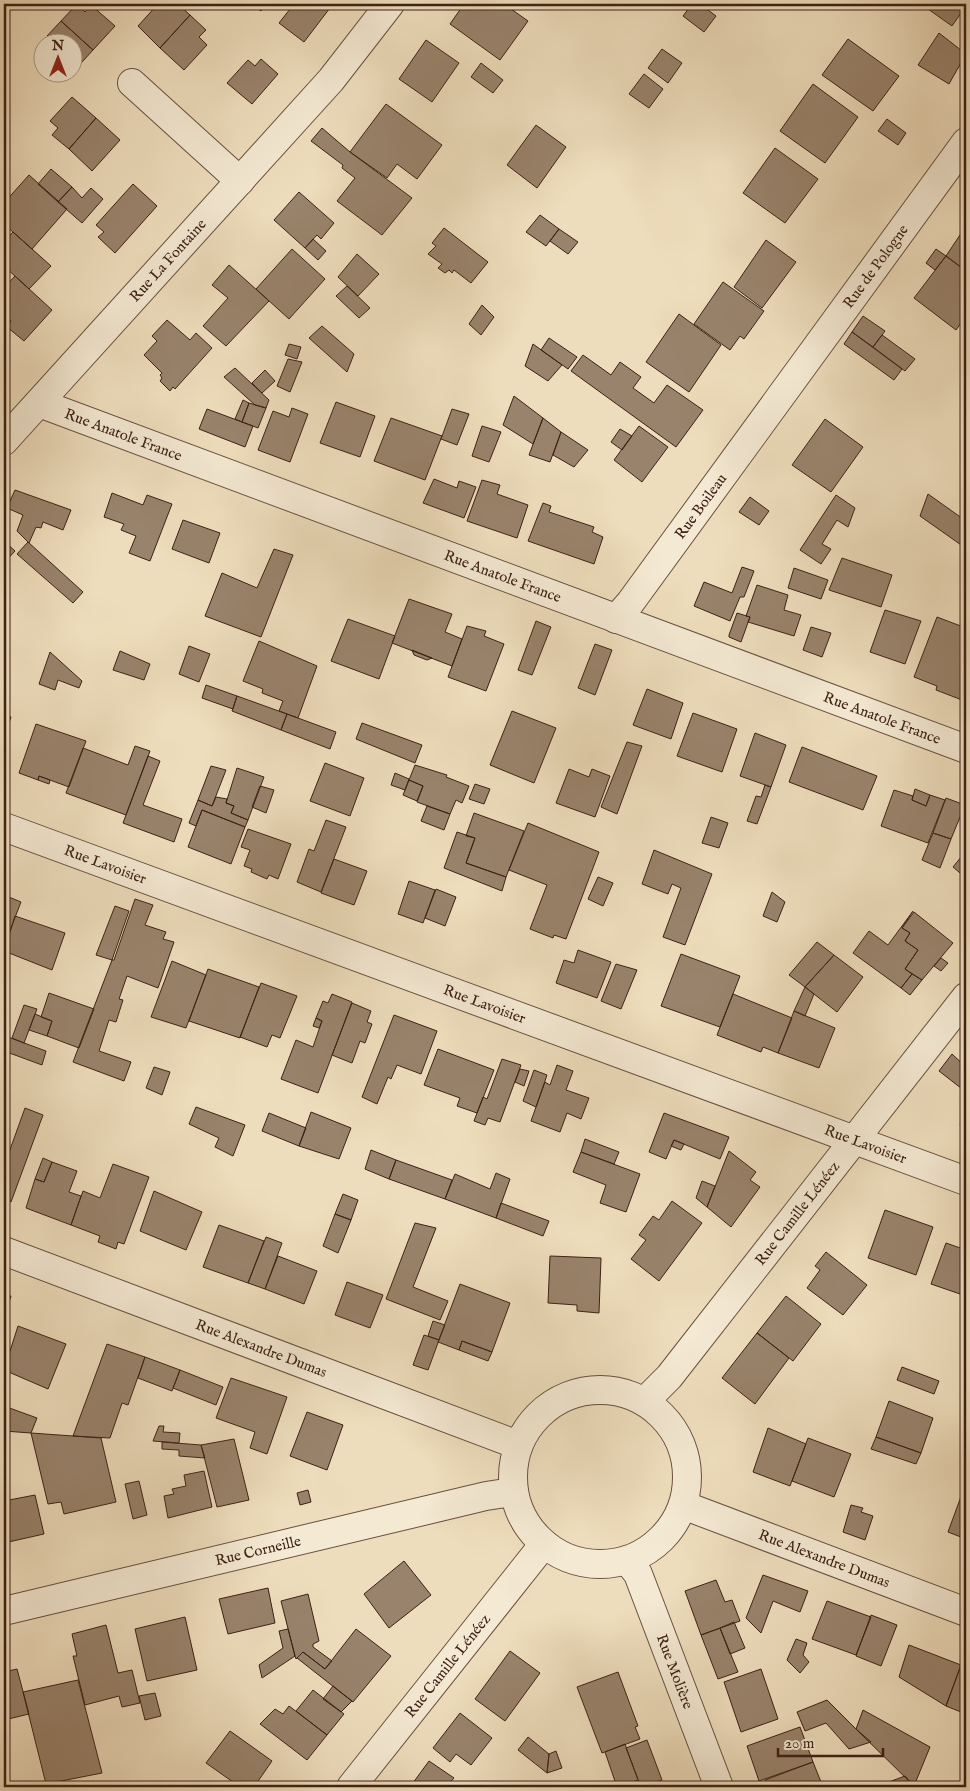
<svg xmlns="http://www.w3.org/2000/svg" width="970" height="1791" viewBox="0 0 970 1791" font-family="'IM FELL English',serif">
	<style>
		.building { fill: #99836c; stroke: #3d2116 }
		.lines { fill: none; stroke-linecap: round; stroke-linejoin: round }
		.minor-casing { stroke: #695040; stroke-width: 30 }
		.minor { stroke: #f4e9d3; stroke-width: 28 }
		.labels { text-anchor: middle; stroke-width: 5; stroke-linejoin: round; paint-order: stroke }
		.street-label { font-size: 15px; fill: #3d2116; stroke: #f4e9d3 }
	</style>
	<rect width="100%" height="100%" fill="#eeddbc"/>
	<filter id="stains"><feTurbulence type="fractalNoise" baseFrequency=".004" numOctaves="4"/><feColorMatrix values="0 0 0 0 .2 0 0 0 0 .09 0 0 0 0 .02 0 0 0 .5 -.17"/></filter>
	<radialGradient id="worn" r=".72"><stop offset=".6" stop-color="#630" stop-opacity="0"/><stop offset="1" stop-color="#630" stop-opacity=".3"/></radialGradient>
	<path class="building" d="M77,4L85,12L91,5L115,26L93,50L61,21Z
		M158,4H163L169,9L174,4H178L190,15L160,48L138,26Z
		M251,4H266L261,11Z
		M294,4H333L304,42L279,23Z
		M464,4H504L528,21L500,60L450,24Z
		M692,4H700L716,16L704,32L683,16Z
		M921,4H966V6L952,26Z
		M190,15L206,30L199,37L207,45L184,70L160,48Z
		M61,21L93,50L72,73V42H54L47,36Z
		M939,33L966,54L949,84L918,65Z
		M848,39L899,76L873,111L822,75Z
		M426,40L459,63L432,102L399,79Z
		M662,49L682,63L668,83L648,68Z
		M261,59L278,74L252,104L227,83L248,60L255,66Z
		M481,63L503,80L493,93L471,77Z
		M644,74L663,89L649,108L629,94Z
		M813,84L858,117L825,163L780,131Z
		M72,97L96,118L69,149L52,135L58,128L50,121Z
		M386,104L442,145L417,179L397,164L387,178L350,152Z
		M96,118L120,140L92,171L69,149Z
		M887,119L906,133L898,145L878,131Z
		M536,125L566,147L537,188L507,165Z
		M322,128L350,152L412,198L382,235L337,201L355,178L342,168L343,165L311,141Z
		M775,148L818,179L785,223L743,193Z
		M51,169L72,187L58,202L38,184Z
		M29,175L67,209L32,249L4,224V203Z
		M133,184L157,206L115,253L98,237L104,232L96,225Z
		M72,187L82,198L91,188L103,199L82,223L58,202Z
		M299,192L334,223L321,239L317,235L305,248L274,220Z
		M540,215L559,229L546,246L526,232Z
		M966,226V271L946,256Z
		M444,228L488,262L471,283L454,270L452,273L449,270L445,273L438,268L442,264L428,254L436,246L432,243Z
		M559,229L578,242L568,254L550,241Z
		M13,232L51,266L29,289L4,266V242Z
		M313,239L326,251L318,260L305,248Z
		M766,240L796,262L762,308L734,287Z
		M292,249L325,279L289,319L256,289Z
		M936,249L946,256L935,270L926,263Z
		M357,254L379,274L358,296L338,277Z
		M946,256L966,271V316L956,330L914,298Z
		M229,265L269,301L226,346L203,326L228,298L212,285Z
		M15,276L52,310L24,341L7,327L11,321L4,315V288Z
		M723,282L764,311L744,339L740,336L730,350L694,324Z
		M347,286L370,308L359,318L336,296Z
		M482,305L494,317L481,335L469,324Z
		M679,314L721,345L689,392L646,362Z
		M863,316L885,331L873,347L852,332Z
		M167,320L190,340L196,333L212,348L175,389L173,387L170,391L160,381L162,378L160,375L162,373L144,355L157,341L152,336Z
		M322,326L354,354L347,372L309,338Z
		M852,332L902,369L894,380L844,344Z
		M882,335L915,359L905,371L873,347Z
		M549,338L577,357L568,369L541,350Z
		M289,344L301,347L297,359L285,355Z
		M533,344L562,365L548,381L525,366Z
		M583,355L611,375L620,362L641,377L633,388L654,403L667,385L703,410L676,447L571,371Z
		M288,359L302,362L290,392L277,386Z
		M235,368L269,400L266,408L255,405L224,377Z
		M265,370L275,381L262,393L252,383Z
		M514,396L543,418L533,444L503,425Z
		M243,400L249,403L242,422L235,419Z
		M336,402L375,416L360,457L320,443Z
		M249,403L266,408L258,428L242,422Z
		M292,408L308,414L290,462L258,450L273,411L289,417Z
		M207,409L253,426L245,447L199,429Z
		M452,409L469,414L457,445L441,439Z
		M391,418L442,436L425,480L374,461Z
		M543,418L561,432L550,462L529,455Z
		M825,419L863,447L831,492L792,465Z
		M482,426L501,432L489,462L472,456Z
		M639,426L668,447L642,482L614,460Z
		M620,429L632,436L622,450L611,442Z
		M561,432L588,450L574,467L553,455Z
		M434,479L457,488L459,481L476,487L464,518L423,503Z
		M482,480L500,485L497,494L528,505L517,538L467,521Z
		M15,490L71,510L63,530L43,522L41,528L36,527L29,543L17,531L23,515L7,508Z
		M112,493L143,505L147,495L172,504L150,561L129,553L136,536L121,530L124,524L104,517Z
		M928,494L966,521V541L964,547L920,516Z
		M836,495L855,508L848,527L837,520L822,544L831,549L821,564L800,550Z
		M750,497L769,511L759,525L739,512Z
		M543,503L551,506L549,512L594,527L592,532L603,537L594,564L528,541Z
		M183,520L220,533L209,563L172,549Z
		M4,541L15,551L4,563L10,569L4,576Z
		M28,542L83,592L73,603L17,554Z
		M274,549L293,555L261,637L205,616L222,573L257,588Z
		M842,558L892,575L881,607L829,590Z
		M742,567L754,571L744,597H740L730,621L694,606L704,582L732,593Z
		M794,568L828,580L821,599L788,588Z
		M757,585L788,595L784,610L801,615L794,636L748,622L750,617L746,616Z
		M409,599L452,614L445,632L462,639L452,666L392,643Z
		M885,610L921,621L905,664L870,652Z
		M737,613L750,617L741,642L729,637V635Z
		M937,617L966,628V689L962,700L936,690L937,686L914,677Z
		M348,619L395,636L379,679L331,661Z
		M536,621L551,627L532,675L518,670Z
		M467,626L486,631L484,636L504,644L486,691L448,677Z
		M811,627L831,633L822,657L803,650Z
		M259,641L317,666L298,718L279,711L283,701L262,693L263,689L243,681Z
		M595,644L612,650L595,695L578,688Z
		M189,646L210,654L199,682L179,674Z
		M412,650L432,658L427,660L414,655Z
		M120,651L150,664L144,680L113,670Z
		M50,652L82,681L79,688L58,680L55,690L39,684Z
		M206,685L237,696L233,709L202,698Z
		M647,689L683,703L671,739L633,725Z
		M237,696L287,714L281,730L232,711Z
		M512,711L556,728L534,783L490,765Z
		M693,713L737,729L722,772L677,756Z
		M4,714L11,717L4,737Z
		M287,714L336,732L330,749L281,730Z
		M362,723L422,745L415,763L356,739Z
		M36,724L86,741L69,787L39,776L38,780L19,773Z
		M755,733L786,745L771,787L740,776Z
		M627,742L642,746L617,814L601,807Z
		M135,746L150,751L126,815L66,793L83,748L128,765Z
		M802,747L877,776L863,810L789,782Z
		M148,756L160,761L143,805L182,819L174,842L123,823Z
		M325,763L364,778L350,816L310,801Z
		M415,765L447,775L446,777L469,786L462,803L456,800L450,814L417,802L423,786L409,780Z
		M211,766L226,770L212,806L198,800Z
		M237,768L264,777L248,820L231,813L234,806L226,803Z
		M569,769L589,777L592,769L610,776L595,817L556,803Z
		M395,773L409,779L405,790L391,785Z
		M39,776L50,780L49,784L38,780Z
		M409,780L423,786L417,801L403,795Z
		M475,784L490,789L484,804L469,799Z
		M765,785L771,787L757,824L747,821L756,796L761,797Z
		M260,786L274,790L266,813L252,807Z
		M915,789L930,795L926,806L912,800Z
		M894,790L913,796L912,800L926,806L930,795L945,800L928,843L881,826Z
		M216,797L227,799L226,803L234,806L231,813L248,820L245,827L202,810L196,826L189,823L198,800L212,806Z
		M946,798L965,805L951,839L933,833Z
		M427,806L450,814L444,830L421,821Z
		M202,810L245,827L231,864L188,847Z
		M474,813L524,831L506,877L466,863L475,838L466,836Z
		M711,817L728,823L719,848L702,843Z
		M326,820L346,827L321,892L297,882L309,849L314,851Z
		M528,823L599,852L566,939L554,935L553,938L530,929L547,885L509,870Z
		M248,829L291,844L278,879L269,875L267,879L251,872L252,869L244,866L250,850L241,847Z
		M457,832L475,838L466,863L506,877L502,891L444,868Z
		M933,833L951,839L940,868L922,860Z
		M654,850L712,874L685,945L663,937L681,888L672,884L668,894L642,884Z
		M966,851V878L953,867Z
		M334,859L367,871L354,905L321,893Z
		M598,877L613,883L603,906L588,899Z
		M409,881L435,890L423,923L398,914Z
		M436,889L456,897L445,926L425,918Z
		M772,892L785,902L777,922L763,916Z
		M4,895L21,902L4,946Z
		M135,899L153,905L145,925L166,932L163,939L174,942L158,988L127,976L119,999L123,1000L116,1022L109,1020L99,1051L131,1062L124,1081L73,1062L112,960H114Z
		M115,906L129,911L112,960L96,955Z
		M913,911L902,928L910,933L905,941L918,950L905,969L912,974L901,988L853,953L869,931L888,945Z
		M914,912L953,943L922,980L905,969L918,950L905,941L910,933L902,928Z
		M15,916L65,933L52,970L4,951Z
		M817,942L834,955L805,987L789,975Z
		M578,950L611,962L597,998L556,983L564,960L574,963Z
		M681,954L740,976L720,1027L661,1006Z
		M834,955L863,977L837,1012L805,987Z
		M941,958L948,963L941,971L934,966Z
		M172,961L206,975L186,1028L151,1017Z
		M616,964L637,970L621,1009L601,1001Z
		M208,969L259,987L240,1038L189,1021Z
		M912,974L922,980L910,995L901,988Z
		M261,983L297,996L280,1038L272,1035L267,1047L240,1037Z
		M805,987L814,994L805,1016L794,1011Z
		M49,993L94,1009L79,1048L47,1036L52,1021L41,1017Z
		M332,994L352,1002L318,1093L281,1079L296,1040L313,1047L322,1021L316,1018L323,1001L328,1003Z
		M733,994L792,1018L778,1053L763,1047L761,1052L717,1035Z
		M352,1003L371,1011L367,1022L372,1024L365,1043L360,1041L352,1063L332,1055Z
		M24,1005L37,1009L24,1043L12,1038Z
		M794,1011L835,1028L819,1068L778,1053Z
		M35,1014L52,1021L47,1036L29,1030Z
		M394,1015L437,1031L421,1074L397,1065L391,1079L388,1077L377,1104L362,1097Z
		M316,1018L322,1021L319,1028L313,1026Z
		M5,1036L46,1051L42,1065L4,1051Z
		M438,1049L494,1070L477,1113L457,1106L460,1098L424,1085Z
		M952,1054L966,1067V1092L939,1071Z
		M502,1059L521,1065L500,1122L488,1118L485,1125L474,1121L483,1097L487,1099Z
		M557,1065L573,1071L566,1090L589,1098L581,1119L567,1113L560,1132L531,1121L545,1082L550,1085Z
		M154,1067L170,1072L162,1095L146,1088Z
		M520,1069L529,1071L524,1086L515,1082Z
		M534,1070L547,1075L536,1107L523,1101Z
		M196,1107L245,1125L233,1156L215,1147L219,1138L189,1124Z
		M25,1108L43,1115L11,1202L4,1199V1157L7,1158Z
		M966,1108V1127L960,1125Z
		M311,1112L351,1128L339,1159L299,1146Z
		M269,1113L306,1128L299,1146L262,1131Z
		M664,1113L729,1137L720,1159L674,1140L666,1159L649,1152Z
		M585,1139L619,1152L614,1164L581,1152Z
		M674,1140L684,1144L681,1150L671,1146Z
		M371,1150L396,1160L389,1179L365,1169Z
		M729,1151L756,1172L750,1180L760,1187L731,1227L707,1207Z
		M581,1152L640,1174L626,1212L600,1203L606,1185L573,1172Z
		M43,1158L52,1162L44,1182L35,1179Z
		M396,1160L452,1180L445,1199L389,1179Z
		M52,1162L77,1171L69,1192L81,1196L71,1225L26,1208L35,1179L44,1182Z
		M113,1164L149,1177L124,1244L118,1242L116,1249L98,1242L100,1236L71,1225L83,1191L100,1198Z
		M496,1173L510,1179L496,1218L445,1199L455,1174L490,1189Z
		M702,1181L715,1186L707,1207L696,1198Z
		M154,1191L202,1212L186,1250L140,1231Z
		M343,1194L358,1200L351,1220L335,1214Z
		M672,1201L702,1223L659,1281L631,1259L646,1240L639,1235L653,1216L659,1220Z
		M501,1203L549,1221L543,1236L496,1218Z
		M885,1210L933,1227L916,1275L868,1258Z
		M335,1214L351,1220L338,1253L323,1246Z
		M415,1223L436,1228L413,1287L448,1301L440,1320L386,1299Z
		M219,1225L264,1241L248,1283L203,1267Z
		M266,1237L282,1243L265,1289L248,1283Z
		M946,1243L966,1250V1296L931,1284Z
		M826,1252L867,1285L843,1315L807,1288L820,1270L815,1266Z
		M278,1256L317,1271L304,1304L265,1289Z
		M550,1256L601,1258L599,1313L577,1311V1305L548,1303Z
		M347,1282L383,1295L370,1328L335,1315Z
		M460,1284L510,1303L492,1352L462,1341L459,1350L438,1342Z
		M4,1294L11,1296L4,1317Z
		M786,1296L821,1324L793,1361L757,1333Z
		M433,1321L445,1325L439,1340L428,1336Z
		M18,1326L66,1344L48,1389L4,1370Z
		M757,1333L789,1358L755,1404L722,1378Z
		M424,1335L439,1340L428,1370L413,1365Z
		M462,1341L492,1352L488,1361L459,1350Z
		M107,1344L145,1357L128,1405L122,1403L110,1438L73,1436Z
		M145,1357L180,1370L172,1391L138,1378Z
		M902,1367L939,1381L934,1394L897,1380Z
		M180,1370L223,1387L216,1405L173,1388Z
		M231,1378L287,1397L267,1454L250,1448L255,1432L216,1418Z
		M889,1401L933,1418L921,1453L876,1437Z
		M4,1406L37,1418L31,1433L4,1431Z
		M307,1412L343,1425L327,1470L290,1456Z
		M159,1426H164L163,1432L180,1433L179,1443L153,1441Z
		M768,1428L806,1444L790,1486L753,1472Z
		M31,1433L101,1438L116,1502L64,1514L61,1502L48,1504Z
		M876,1437L921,1453L916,1464L871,1449Z
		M808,1438L851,1454L834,1497L792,1481Z
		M234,1439L249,1500L217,1507L201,1445Z
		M162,1442L201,1445L205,1458L179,1456V1450L162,1449Z
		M204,1471L212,1507L168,1518L164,1496L174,1494L172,1489L186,1486L184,1475Z
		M139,1481L147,1515L133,1519L125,1484Z
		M966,1483V1539L948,1532Z
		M308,1490L311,1502L300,1505L297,1493Z
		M35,1495L44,1534L4,1543V1501Z
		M851,1505L863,1508L861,1512L873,1516L865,1540L843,1532Z
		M404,1561L431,1595L389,1628L364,1594Z
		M763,1575L808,1591L800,1612L773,1601L761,1633L746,1618Z
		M716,1580L725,1602L732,1600L740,1621L701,1635L685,1591Z
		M268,1588L275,1623L228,1634L219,1599Z
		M308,1594L319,1641L313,1644V1647L332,1661L325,1669L303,1652L296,1659L295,1656L281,1601Z
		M827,1601L871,1617L856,1655L812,1639Z
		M871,1615L897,1625L881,1666L856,1656Z
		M185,1617L197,1670L147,1681L135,1629Z
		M734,1622L745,1648L730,1654L720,1628Z
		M106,1625L118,1673L132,1670L140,1703L122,1707L119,1696L85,1705L73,1656H77L72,1634Z
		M720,1628L738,1672L718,1679L701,1635Z
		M288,1629L295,1656L262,1678L259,1665L283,1648L279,1631Z
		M356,1629L391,1656L353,1702L297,1658L303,1652L325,1669Z
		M796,1639L807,1643L803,1655L809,1662L800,1673L787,1660Z
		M909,1645L961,1665L946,1706L899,1677Z
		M510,1651L540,1673L505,1721L475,1699Z
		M961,1665L966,1667V1714L946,1706Z
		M17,1669L29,1714L4,1720V1672Z
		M761,1669L778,1719L741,1732L724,1682Z
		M618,1672L638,1726L635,1727L640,1739L602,1753L577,1687Z
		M78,1680L102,1773L46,1784L23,1692Z
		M333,1686L352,1701L341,1712L323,1699Z
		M313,1690L344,1714L327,1735L296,1711Z
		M155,1693L161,1716L145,1720L139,1696Z
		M827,1700L856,1729L871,1742L849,1749L826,1723L805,1731L797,1712Z
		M289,1706L327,1735L307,1760L260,1724L275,1709L283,1714Z
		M863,1710L930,1747L914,1786L856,1729Z
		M460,1713L492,1738L471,1765L456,1754L450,1762L433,1748Z
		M800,1727L813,1762L759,1781L747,1746Z
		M230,1731L272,1761L254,1787H240L206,1763Z
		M528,1737L549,1754L547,1773L518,1750Z
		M647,1740L662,1780L641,1787L626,1748Z
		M625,1744L638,1780L617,1787L605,1752Z
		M556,1751L562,1768L547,1773L549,1754Z
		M429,1761L454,1778L446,1787H410Z
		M813,1762L823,1787H768L765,1780Z
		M905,1776L914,1786L879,1787L878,1786Z"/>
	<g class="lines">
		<defs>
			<g id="minor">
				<path d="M132,83L240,181"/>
				<path id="s1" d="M39,403L966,749"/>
				<path id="s2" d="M4,441L331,80L390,4"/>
				<path id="s3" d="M616,619L630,603L966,142"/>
				<path id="s4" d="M4,827L966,1181"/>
				<path id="s5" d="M4,1251L518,1445"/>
				<circle cx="600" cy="1477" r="87"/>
				<path id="s6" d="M645,1401L669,1377L966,997"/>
				<path id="s7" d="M683,1505L966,1612"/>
				<path id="s8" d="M627,1560L638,1574L719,1787"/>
				<path id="s9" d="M4,1611L486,1496L513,1492"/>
				<path id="s10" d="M351,1787L544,1544"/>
			</g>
		</defs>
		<use href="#minor" class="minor-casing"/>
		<use href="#minor" class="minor"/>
	</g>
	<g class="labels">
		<g class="street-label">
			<text dy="5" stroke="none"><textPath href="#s2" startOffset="244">Rue La Fontaine</textPath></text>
			<text dy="5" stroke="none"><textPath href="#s3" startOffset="438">Rue de Pologne</textPath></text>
			<text dy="5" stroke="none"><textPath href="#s1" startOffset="90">Rue Anatole France</textPath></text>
			<text dy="5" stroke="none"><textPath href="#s3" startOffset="141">Rue Boileau</textPath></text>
			<text dy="5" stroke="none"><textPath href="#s1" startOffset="495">Rue Anatole France</textPath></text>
			<text dy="5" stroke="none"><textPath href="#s1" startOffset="900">Rue Anatole France</textPath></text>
			<text dy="5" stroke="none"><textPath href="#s4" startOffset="108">Rue Lavoisier</textPath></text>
			<text dy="5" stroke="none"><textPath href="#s4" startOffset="512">Rue Lavoisier</textPath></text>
			<text dy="5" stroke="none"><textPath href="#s4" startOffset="918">Rue Lavoisier</textPath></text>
			<text dy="5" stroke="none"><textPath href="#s6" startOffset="242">Rue Camille Lénéez</textPath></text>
			<text dy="5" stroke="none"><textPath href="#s5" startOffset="275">Rue Alexandre Dumas</textPath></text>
			<text dy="5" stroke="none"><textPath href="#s9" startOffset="261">Rue Corneille</textPath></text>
			<text dy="5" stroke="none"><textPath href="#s7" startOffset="151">Rue Alexandre Dumas</textPath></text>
			<text dy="5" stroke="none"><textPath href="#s10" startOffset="155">Rue Camille Lénéez</textPath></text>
			<text dy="5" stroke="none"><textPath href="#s8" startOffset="122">Rue Molière</textPath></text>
		</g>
	</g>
	<rect width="970" height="1791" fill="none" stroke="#eeddbc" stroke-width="20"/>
	<rect x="5" y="5" width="960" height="1781" fill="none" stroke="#3d2116" stroke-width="2.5"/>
	<rect x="10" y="10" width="950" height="1771" fill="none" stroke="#3d2116"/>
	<g transform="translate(58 58)"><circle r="24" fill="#f4e9d3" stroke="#ab9987"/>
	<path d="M0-4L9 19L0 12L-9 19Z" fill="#8f2418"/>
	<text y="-8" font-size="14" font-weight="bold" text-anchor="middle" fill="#3d2116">N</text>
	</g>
	<path d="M778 1748v8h105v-8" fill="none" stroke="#3d2116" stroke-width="2.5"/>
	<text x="785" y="1748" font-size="15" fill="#3d2116" stroke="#f4e9d3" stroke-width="4" paint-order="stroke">20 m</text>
	<rect width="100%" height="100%" filter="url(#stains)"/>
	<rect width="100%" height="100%" fill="url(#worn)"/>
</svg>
